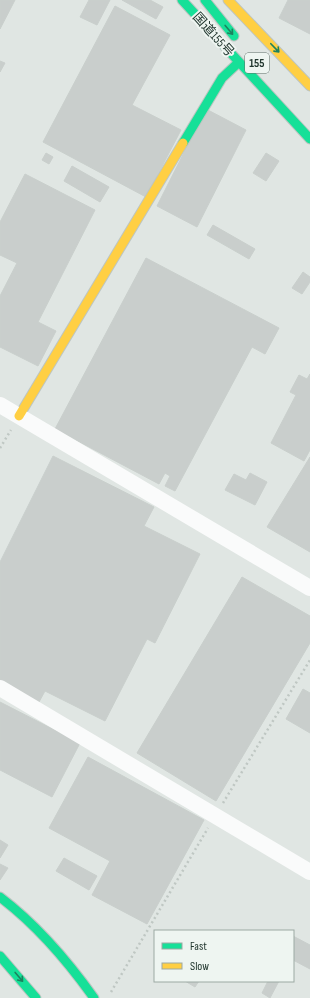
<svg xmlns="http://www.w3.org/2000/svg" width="310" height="998" viewBox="0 0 310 998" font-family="'Sofia Sans Condensed','Noto Sans JP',sans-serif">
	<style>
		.building { fill: #c9cecc; stroke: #c9cfcc }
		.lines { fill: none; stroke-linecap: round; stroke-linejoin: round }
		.fast-casing { stroke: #bdc5c1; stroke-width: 11 }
		.slow-casing { stroke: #bdc5c1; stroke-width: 11 }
		.path { stroke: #bfc7c3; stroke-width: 2.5; stroke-dasharray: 2 3; stroke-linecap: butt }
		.street { stroke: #fafbfb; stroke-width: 16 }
		.fast { stroke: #16e098; stroke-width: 9 }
		.slow { stroke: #ffcf43; stroke-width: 9 }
		.oneway { stroke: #1c825e }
		.labels { text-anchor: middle; stroke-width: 4; stroke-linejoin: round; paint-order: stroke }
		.shield { fill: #eef5f1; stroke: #5e6f68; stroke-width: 1 }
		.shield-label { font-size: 12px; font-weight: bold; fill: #21362e }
		.street-label { font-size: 13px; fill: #21362e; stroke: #eef5f1 }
	</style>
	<rect width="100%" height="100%" fill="#e0e6e3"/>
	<path class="building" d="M0,0H15L0,29Z
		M89,0H110L97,25L80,17Z
		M122,0H150L163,7L156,19Z
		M288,0H310V34L279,18Z
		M115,6L170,35L132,105L181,130L146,197L43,142Z
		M0,61L5,63L0,72Z
		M206,109L246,130L197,227L157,206Z
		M46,153L53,157L49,164L42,160Z
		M266,153L279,161L266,181L253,173Z
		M72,166L109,187L100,202L64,181Z
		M25,174L95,210L38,322L56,331L38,366L0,347V296L17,263L0,255V222Z
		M213,225L255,249L249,259L207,235Z
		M146,258L279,328L265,354L252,347L175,491L165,486L170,476L165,473L159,484L55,429Z
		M303,272L310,277V282L302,294L292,288Z
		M310,374V450L304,461L271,443L296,395L290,392L299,375L307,379Z
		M53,456L154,507L144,526L200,554L155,643L147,639L105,721L45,691L39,702L0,682V562Z
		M310,457V552L267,527Z
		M250,473L267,482L255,505L225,490L234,474L246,480Z
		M242,577L310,616V643L216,801L137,753Z
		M303,689L310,693V733L286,719Z
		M0,702L80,743L52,797L0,770Z
		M88,757L204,820L147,924L92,895L110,861L49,828Z
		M0,840L8,845L0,858Z
		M64,858L97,876L89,890L56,871Z
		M0,864L8,868L0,880Z
		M293,936L310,945V969L293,960Z
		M185,981H199L195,987Z
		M268,981H279L270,998L262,993Z"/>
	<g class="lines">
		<defs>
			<path id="fast" d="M182,0L310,139
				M205,0L234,36
				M183,143L222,78L239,62
				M0,897C37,925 67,960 94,998
				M0,956L36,998"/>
			<path id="slow" d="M228,0L310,86
				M19,416L183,143"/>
		</defs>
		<use href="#fast" class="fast-casing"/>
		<use href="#slow" class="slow-casing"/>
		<path class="path" d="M0,448L11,430
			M223,803L310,660
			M111,992L208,828"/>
		<path class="street" d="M0,405L310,588
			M0,688L310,872"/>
		<use href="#fast" class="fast"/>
		<use href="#slow" class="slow"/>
	</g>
	<defs><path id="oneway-shaft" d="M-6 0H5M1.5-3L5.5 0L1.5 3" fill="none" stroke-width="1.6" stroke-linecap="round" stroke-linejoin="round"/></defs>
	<g class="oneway">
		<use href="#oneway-shaft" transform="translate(229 30) rotate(50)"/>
		<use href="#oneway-shaft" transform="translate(275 48) rotate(46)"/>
		<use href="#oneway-shaft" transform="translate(19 977) rotate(50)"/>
	</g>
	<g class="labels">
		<rect class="shield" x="245" y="53" width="24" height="20" rx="3"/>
		<g class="shield-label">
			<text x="257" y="67">155</text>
		</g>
		<g class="street-label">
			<text transform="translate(214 34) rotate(48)" y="5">国道155号</text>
		</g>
	</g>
	<rect x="154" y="930" width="140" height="52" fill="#eef5f1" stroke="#9ca9a3"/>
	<rect x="162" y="943" width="20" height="6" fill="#16e098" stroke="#9ca9a3"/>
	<text x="190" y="950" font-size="12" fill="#21362e">Fast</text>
	<rect x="162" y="963" width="20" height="6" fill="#ffcf43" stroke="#9ca9a3"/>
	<text x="190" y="970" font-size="12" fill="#21362e">Slow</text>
</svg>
